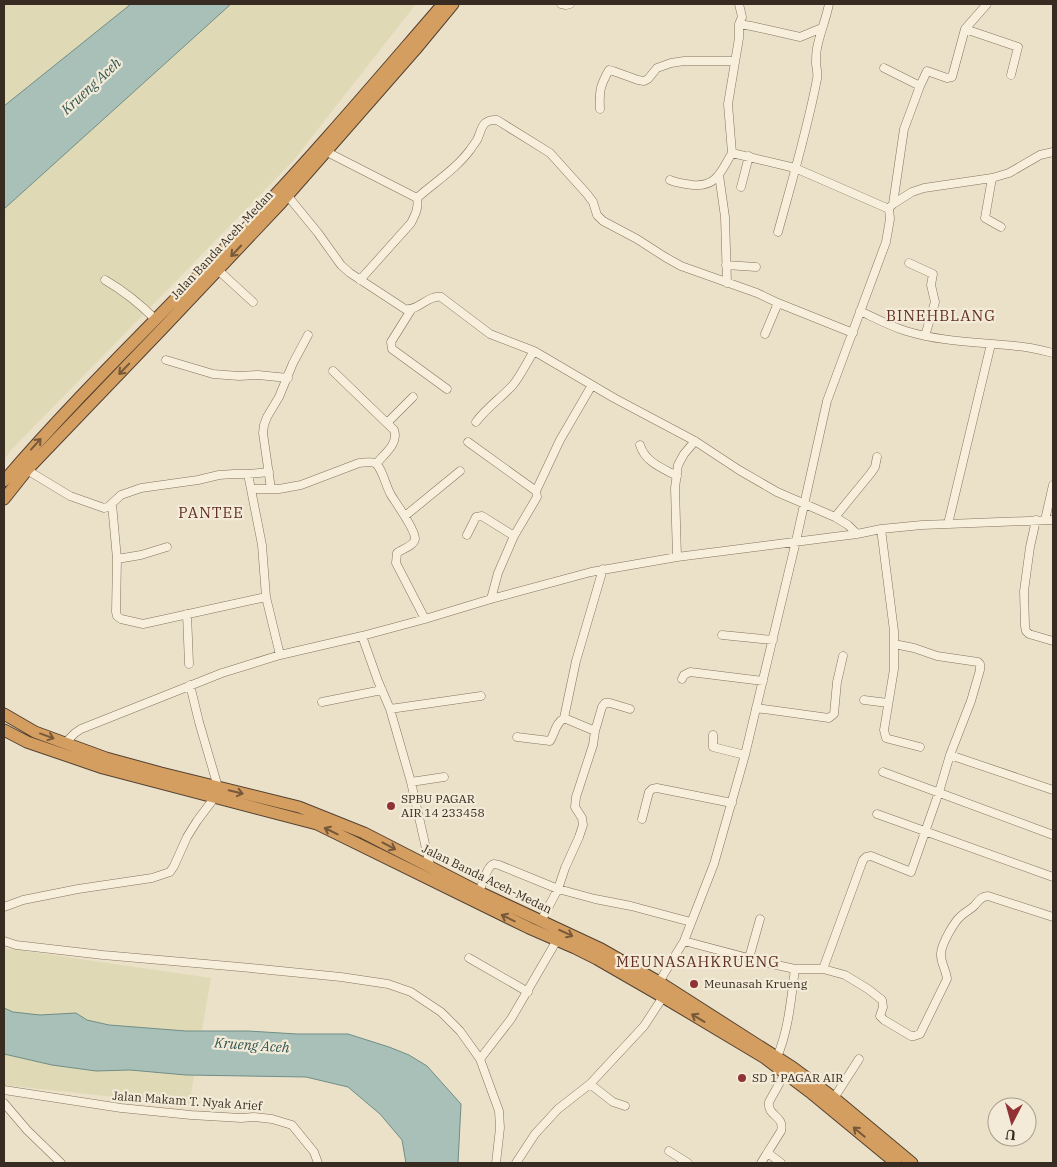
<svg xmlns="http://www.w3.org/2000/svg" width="1057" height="1167" viewBox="0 0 1057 1167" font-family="'IBM Plex Serif',serif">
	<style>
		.farmland { fill: #e0d9b6 }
		.water { fill: #a9c0b8; stroke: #708e86 }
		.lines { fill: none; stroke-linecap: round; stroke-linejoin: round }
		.minor-casing { stroke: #86735e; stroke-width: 9 }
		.highway-casing { stroke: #544132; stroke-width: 13 }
		.minor { stroke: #f7eedb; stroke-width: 8 }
		.highway { stroke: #d39e60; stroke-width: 11 }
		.oneway { stroke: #76593a }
		.poi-dot { fill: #913335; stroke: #f3ebd7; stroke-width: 2 }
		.labels { text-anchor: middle; stroke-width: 4.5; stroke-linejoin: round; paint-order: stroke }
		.street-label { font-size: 12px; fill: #382b21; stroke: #f3ebd7 }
		.poi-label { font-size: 12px; fill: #382b21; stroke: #f3ebd7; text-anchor: start }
		.water-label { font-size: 14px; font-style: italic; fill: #315653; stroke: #f3ebd7 }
		.quarter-label { font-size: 15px; letter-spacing: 1px; fill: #612f23; stroke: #f3ebd7 }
	</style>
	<rect width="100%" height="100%" fill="#ebe0c8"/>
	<path class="farmland" d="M4,4H416L293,161L11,450L4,460Z
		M4,948L211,978L189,1105L4,1085Z"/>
	<path class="water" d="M131,4H231L4,209V106Z
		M4,1008L13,1012L40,1015L76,1013L87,1020L109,1025L186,1031H248L297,1034H348L389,1047L409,1055L427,1066L461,1104L458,1163H406L402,1140L380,1114L348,1087L306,1077L186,1075L130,1070L96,1071L52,1065L4,1054Z"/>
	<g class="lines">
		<defs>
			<path id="minor" d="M561,4L566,5L570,4
				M739,24L751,26L800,37L822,28
				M965,29L1018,47L1011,75
				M884,68L920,86
				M600,109C599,91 600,86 609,70L613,71L638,80L644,81L648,79L657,68L671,63L684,61H734
				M325,151L417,198
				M732,153L728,104L739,38V24L742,17L739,4
				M719,175L725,217L727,283
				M992,178L985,218L1001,227
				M741,187L749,156
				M287,195L318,233L341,265L350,273L405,309C419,311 427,295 441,297L490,334L534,351L614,398L695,441L739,470L777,492L835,517L848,525L857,534
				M417,198C435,182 456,169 470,150C472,147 475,143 477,140C482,130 481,119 497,120L550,153L587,194L593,202L597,215L603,221L637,239L665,257L681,266L757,293L778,303L853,333
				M893,204L904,129L920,86L927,71L947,78L952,77L965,29L987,4
				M891,206L893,204L912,192L924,188L992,178L1009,173L1040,155L1053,152
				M778,232C792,181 807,131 817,79C818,74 817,69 816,64C816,59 816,54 817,48C820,33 826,19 829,4
				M909,263L933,274L931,285L935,302L925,336
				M726,265L756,267
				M218,270L253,302
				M105,280C124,291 140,304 155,319
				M360,280L411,223C415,215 419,208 417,198
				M411,310L391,342L392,349L447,389
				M860,311C875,318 890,326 906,331C941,342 979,342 1016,346C1028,347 1041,350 1053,353
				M765,334L778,303
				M166,360L213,374L239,376L258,375L288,378
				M333,371L394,430C399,444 384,454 376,464
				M476,422C486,408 501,398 513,385C521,375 527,362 534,351
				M387,423L413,397
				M468,442L536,491
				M640,445C645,462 662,468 677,476
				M27,470L70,496L104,508L108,507L121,495L141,488L198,480L219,475L234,474H248L269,472
				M248,474L262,545L266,597L280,655
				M251,489H279L301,485L359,463C364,463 370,461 375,463C382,467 386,487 391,495C396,503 416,531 415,539C414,546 402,549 397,553L396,563L425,619
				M271,489L263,433L264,425L267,417L279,397L293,363L308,335
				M112,504L117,559L116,612L117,616L121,619L143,624L266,597
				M405,516L460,471
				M835,517L871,473L875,467L877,457
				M1036,520L1030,547L1024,591L1025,626L1026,631L1029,634L1053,641
				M1045,520L1053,485
				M948,524L991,344
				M881,529L894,631V669L884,730L886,738L889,739L920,747
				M467,535L476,517L482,516L514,536
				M677,557L675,488L678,465L684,454L695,441
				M117,559L141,555L167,547
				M491,599L498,573L514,536L537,497L536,491L560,440L592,385
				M187,614L189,664
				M722,635L773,640
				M362,636L378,681L390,709L411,782L430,866
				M682,679L684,675L690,672L763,681
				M864,700L888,703
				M322,702L382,690
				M756,708L829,718L834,714L837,682L843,656
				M390,709L481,696
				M595,731L602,707L605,703H610L630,709
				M713,735V747L745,755
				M517,737L550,741C555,733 555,724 564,718
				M65,743L75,733L81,729L222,673L280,655L362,636L425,619L491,599L591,572L677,557L857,534L881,529L922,525L1053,520
				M950,755L1053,790
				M883,772L1053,835
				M411,782L444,777
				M877,814L1053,877
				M642,819L649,792L652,789L657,788L732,803
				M479,892C482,886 487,865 494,864C496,864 497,865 499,865L558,889L565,868L579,837L583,825L582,818L575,807L576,797L593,745L595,731L564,718L576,661L603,569
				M4,907L23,900L78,889L152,878L170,872L174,866L187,837L197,821L215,797L218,787L199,722L190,685
				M541,921L558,889L595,899L631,906L691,922
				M4,941L16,945L103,955L240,967L341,977L388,984L411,992L441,1012L460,1031L480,1059L499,1111L500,1128L496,1163
				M684,941L763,962L795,969H823L845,975L868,989L882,1000L883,1007L880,1016L884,1020L911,1036H914L920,1034L947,979C946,969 940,962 941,953C942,943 954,922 961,916C965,912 970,910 974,906C979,901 981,896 988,896L1053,917
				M469,958L528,992
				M749,958L760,919
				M823,969L863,860L866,857L871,856L911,872L939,792L950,755L971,701L980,670V664L978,662L937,656L914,648L894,644
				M659,982L684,941L714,864L745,755L796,541L827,401L886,242L890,219L889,209L795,168L732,153C721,171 717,187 693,185C684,184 677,183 670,180
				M777,1057C789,1029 791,998 795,969
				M480,1059L511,1019L557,940
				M590,1084L613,1102L625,1106
				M4,1090L121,1108L191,1115L241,1118L254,1117L272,1119L292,1125L314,1152L318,1163
				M834,1098L859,1059
				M4,1103L27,1130L61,1163
				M669,1151L688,1163
				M768,1153L781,1163
				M516,1163L535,1134L558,1109L590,1084L644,1026L663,997
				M761,1163L781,1131C785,1115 767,1117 769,1102L785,1073"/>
			<path id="highway" d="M4,481C80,392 165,312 245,227C314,155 378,79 443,4
				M4,499L27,470L164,327L281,203L415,50L453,4
				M4,714L35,732L106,758L161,773L299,807L364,833L479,892L601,949L659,982L792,1067L834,1098L912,1163
				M4,730L27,742L103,768L317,824L529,928L575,948L597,959L663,997L765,1058L810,1092L896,1163"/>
		</defs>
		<use href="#minor" class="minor-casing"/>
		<use href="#highway" class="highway-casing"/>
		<use href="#minor" class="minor"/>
		<use href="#highway" class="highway"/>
	</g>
	<defs><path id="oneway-shaft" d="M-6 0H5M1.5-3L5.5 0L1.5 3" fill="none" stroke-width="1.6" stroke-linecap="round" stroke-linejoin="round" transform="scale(1.25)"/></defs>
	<g class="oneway">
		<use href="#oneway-shaft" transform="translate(236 251) rotate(133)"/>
		<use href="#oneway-shaft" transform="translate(124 369) rotate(134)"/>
		<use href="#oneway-shaft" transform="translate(36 444) rotate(-48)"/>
		<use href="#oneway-shaft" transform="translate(47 736) rotate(20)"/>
		<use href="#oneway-shaft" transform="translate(236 792) rotate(14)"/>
		<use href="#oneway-shaft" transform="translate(331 831) rotate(-154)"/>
		<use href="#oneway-shaft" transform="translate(389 846) rotate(28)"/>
		<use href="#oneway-shaft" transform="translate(508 918) rotate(-154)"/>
		<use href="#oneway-shaft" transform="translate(566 933) rotate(25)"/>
		<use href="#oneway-shaft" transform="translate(698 1018) rotate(-149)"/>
		<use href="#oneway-shaft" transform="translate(859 1132) rotate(-140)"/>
	</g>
	<g class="poi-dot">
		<circle cx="391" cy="806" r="5"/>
		<circle cx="694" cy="984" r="5"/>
		<circle cx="742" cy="1078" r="5"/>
	</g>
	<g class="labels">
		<g class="street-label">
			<text transform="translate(222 245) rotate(-47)" y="4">Jalan Banda Aceh-Medan</text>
			<text transform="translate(487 879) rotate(26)" y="4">Jalan Banda Aceh-Medan</text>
			<text transform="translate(187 1101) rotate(4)" y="4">Jalan Makam T. Nyak Arief</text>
		</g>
		<g class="poi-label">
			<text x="401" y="803">SPBU PAGAR<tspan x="401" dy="14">AIR 14 233458</tspan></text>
			<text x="704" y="988">Meunasah Krueng</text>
			<text x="752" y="1082">SD 1 PAGAR AIR</text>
		</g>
		<g class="water-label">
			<text transform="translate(91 86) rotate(-43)" y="5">Krueng Aceh</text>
			<text transform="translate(252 1045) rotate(4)" y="5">Krueng Aceh</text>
		</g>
		<g class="quarter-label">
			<text x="941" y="321">BINEHBLANG</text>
			<text x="211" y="518">PANTEE</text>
			<text x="698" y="967">MEUNASAHKRUENG</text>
		</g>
	</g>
	<rect width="1057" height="1167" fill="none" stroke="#382b21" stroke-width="10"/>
	<g transform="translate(1012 1122) rotate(186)"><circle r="24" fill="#f3ebd7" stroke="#a89e8e"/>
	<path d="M0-4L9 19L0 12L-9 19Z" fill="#913335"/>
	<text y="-8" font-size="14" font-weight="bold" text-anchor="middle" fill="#382b21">U</text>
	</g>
</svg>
